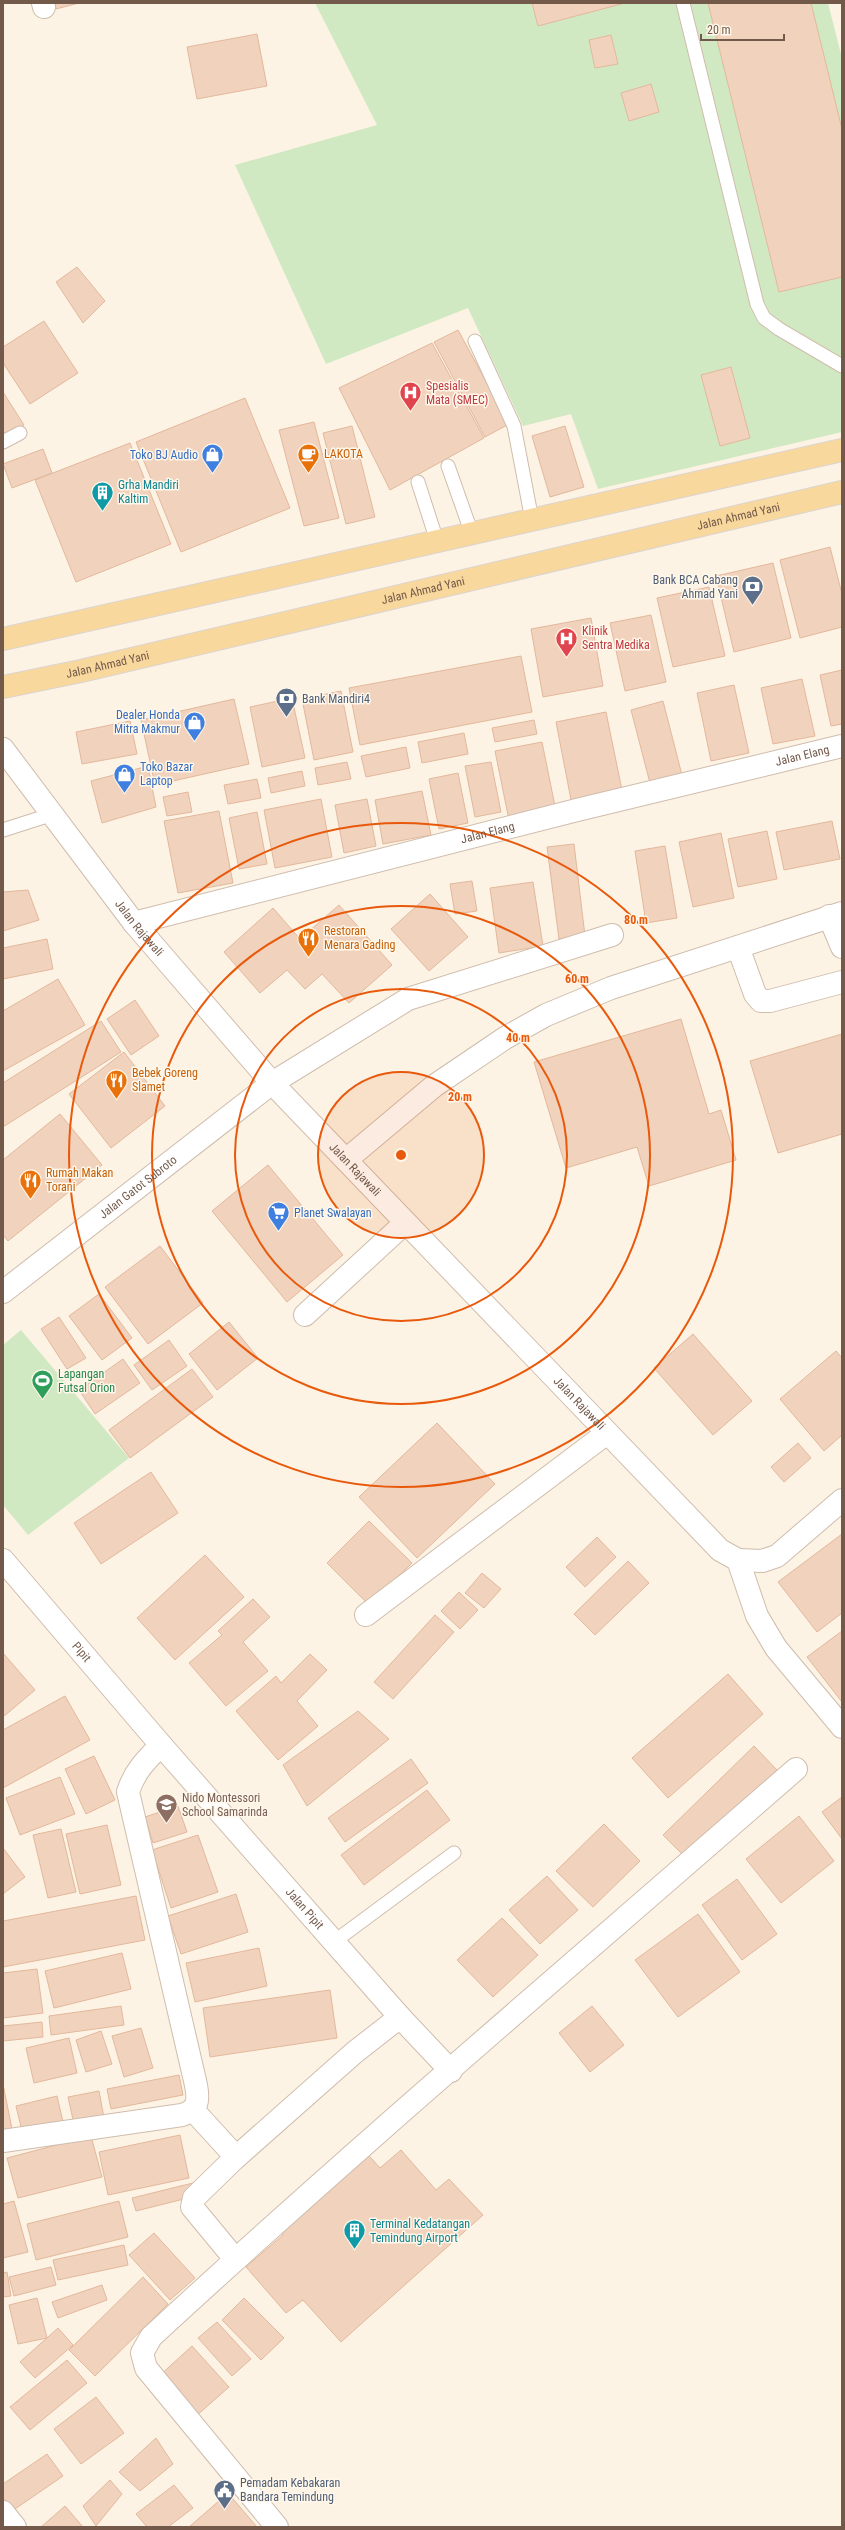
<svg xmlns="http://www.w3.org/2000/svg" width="845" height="2530" viewBox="0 0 845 2530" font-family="'Roboto Condensed',sans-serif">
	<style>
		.green { fill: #d1e9c2 }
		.building { fill: #f1d2bc; stroke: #e3b89c }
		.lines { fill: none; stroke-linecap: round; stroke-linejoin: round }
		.service-casing { stroke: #cfbdad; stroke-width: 15 }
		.minor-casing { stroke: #cfbdad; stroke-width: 24 }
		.tertiary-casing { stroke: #cfbdad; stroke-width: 24 }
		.primary-casing { stroke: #dbd4d0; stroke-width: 24 }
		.service { stroke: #fff; stroke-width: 13 }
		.minor { stroke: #fff; stroke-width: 22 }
		.tertiary { stroke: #fff; stroke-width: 22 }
		.primary { stroke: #f9d89d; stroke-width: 22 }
		.ring { fill: none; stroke: #e8590c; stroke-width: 2 }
		.labels { text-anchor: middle; stroke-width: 3; stroke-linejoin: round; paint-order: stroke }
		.health-label { font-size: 12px; fill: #be3a42; stroke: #fff7ea; text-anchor: start }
		.food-label { font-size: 12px; fill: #c56008; stroke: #fff7ea; text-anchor: start }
		.shop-label { font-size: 12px; fill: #366cbe; stroke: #fff7ea; text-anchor: end }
		.culture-label { font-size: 12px; fill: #0d838f; stroke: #fff7ea; text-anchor: start }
		.street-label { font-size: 12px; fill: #73594a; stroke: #fff7ea }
		.service-label { font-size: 12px; fill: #4e5e75; stroke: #fff7ea; text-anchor: start }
		.leisure-label { font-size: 12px; fill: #27864d; stroke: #fff7ea; text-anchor: start }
		.education-label { font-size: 12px; fill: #785e54; stroke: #fff7ea; text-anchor: start }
		.centre { fill: #e8590c; stroke: #fff7ea; stroke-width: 2 }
		.ring-label { font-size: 12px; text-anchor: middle; font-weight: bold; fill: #e8590c; stroke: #fff7ea; stroke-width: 3; stroke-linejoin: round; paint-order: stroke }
	</style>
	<rect width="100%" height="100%" fill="#fcf3e4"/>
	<path class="green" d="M315,3H828L842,58V432L598,489L571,414L523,426L468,308L326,364L235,165L377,125Z
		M21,1330L129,1458L28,1535L3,1505V1345Z"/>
	<path class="building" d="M55,3H79L56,9Z
		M532,3H625L538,26Z
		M708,3H811L842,129V277L779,292Z
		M257,34L267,86L197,99L187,47Z
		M611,35L618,64L595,68L589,40Z
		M651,84L659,112L629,121L621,93Z
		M77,267L105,301L83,323L56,282Z
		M44,321L78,373L30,404L3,363V347Z
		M458,330L509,424L485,437L434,342Z
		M432,343L484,438L390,490L339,388Z
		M731,367L750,438L720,446L701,375Z
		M3,392L24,425L3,438Z
		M245,398L290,508L181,552L136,442Z
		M314,422L339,518L304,526L279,430Z
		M352,426L375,517L346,524L323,433Z
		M565,426L584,487L550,497L532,436Z
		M130,443L171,544L76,582L35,480Z
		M43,449L52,473L12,488L3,464Z
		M830,547L842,594V627L800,638L780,560Z
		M773,563L791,638L734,652L716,576Z
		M709,587L725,656L673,667L657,598Z
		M651,615L666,682L625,691L610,623Z
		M591,618L603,686L543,697L531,629Z
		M521,656L532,712L360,745L349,688Z
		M842,670V724L831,726L820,675Z
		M802,679L815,736L773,744L761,688Z
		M734,685L749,753L711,761L697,693Z
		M341,691L353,752L314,760L302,699Z
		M292,698L305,758L262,767L250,707Z
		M234,699L249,764L155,785L141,720Z
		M663,701L683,779L651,787L631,710Z
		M606,712L623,795L572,805L556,722Z
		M534,720L537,734L495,742L492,728Z
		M130,721L137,754L82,764L76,732Z
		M464,733L468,754L422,763L418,742Z
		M542,742L556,811L509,820L495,751Z
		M406,747L410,768L366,777L361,756Z
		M347,762L351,779L318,785L315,768Z
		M491,762L501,812L475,817L465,766Z
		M148,766L156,807L102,823L91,781Z
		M302,771L305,786L271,793L268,778Z
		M458,773L468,823L439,829L429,779Z
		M257,779L261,798L228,804L224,785Z
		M422,791L431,835L383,844L375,800Z
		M188,792L192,812L167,816L163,797Z
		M321,799L332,857L275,868L264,810Z
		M367,799L376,846L344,853L335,805Z
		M219,811L233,883L178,893L164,821Z
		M257,812L267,864L239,869L229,818Z
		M832,821L840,859L784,870L776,832Z
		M767,831L777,879L738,887L728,839Z
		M721,833L734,898L693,907L679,842Z
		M574,844L585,936L559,939L547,847Z
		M665,846L677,918L646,923L635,851Z
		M472,881L477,911L455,914L450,884Z
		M533,882L543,946L499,953L490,888Z
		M28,890L39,920L3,931V892Z
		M430,894L468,937L429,971L391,929Z
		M339,905L392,965L349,1003L322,974L305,989L287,970L260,993L224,952L273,908L300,939Z
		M47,939L53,969L3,979V948Z
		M58,979L85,1025L3,1071V1011Z
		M135,1000L159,1036L131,1055L107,1019Z
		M681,1019L709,1114L721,1110L736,1160L649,1186L637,1147L566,1168L534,1062Z
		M101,1021L121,1052L3,1127V1083Z
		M842,1034V1134L778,1153L750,1061Z
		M124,1052L165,1106L111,1148L69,1094Z
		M60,1114L102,1165L8,1241L3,1235V1160Z
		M268,1165L343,1255L287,1302L212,1211Z
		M160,1246L203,1303L148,1344L105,1287Z
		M99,1294L132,1338L102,1360L69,1316Z
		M59,1317L86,1358L67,1369L41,1329Z
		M229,1322L258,1358L217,1390L189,1354Z
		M693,1334L752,1401L713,1435L654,1368Z
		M169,1340L187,1366L152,1390L134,1365Z
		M836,1351L842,1358V1435L824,1451L780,1399Z
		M123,1359L140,1383L95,1414L79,1390Z
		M192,1369L213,1397L130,1458L109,1430Z
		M437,1423L495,1484L417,1558L359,1497Z
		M798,1443L811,1458L784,1482L771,1467Z
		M151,1472L178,1513L101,1564L74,1523Z
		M369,1521L412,1563L369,1605L327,1563Z
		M842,1534V1613L817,1632L778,1582Z
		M597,1537L616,1557L585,1587L566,1567Z
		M205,1555L244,1597L175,1660L137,1618Z
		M628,1561L649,1583L595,1635L574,1614Z
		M482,1573L501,1589L484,1608L465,1593Z
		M459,1592L478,1610L460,1629L441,1611Z
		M253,1599L270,1617L243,1642L268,1671L226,1706L189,1663L222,1635L218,1631Z
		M435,1615L454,1632L393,1699L374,1682Z
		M842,1631V1702L807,1657Z
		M3,1653L35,1690L3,1717Z
		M310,1654L327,1670L297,1701L318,1726L278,1760L236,1711L276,1676L281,1683Z
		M728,1674L763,1714L668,1798L632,1758Z
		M65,1696L90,1740L3,1788V1730Z
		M358,1711L389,1739L307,1806L283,1765Z
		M754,1746L777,1770L686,1858L663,1835Z
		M94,1756L115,1800L86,1814L65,1769Z
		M411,1759L428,1783L345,1842L328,1818Z
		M60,1777L75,1814L20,1835L6,1798Z
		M427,1790L450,1820L364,1885L341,1855Z
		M842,1797V1839L822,1812Z
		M178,1806L187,1832L153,1843L145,1817Z
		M799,1816L834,1861L781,1903L746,1859Z
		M604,1824L640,1861L593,1907L556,1871Z
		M107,1825L121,1885L80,1894L66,1834Z
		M61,1829L76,1892L48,1898L33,1835Z
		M198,1835L218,1892L171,1908L152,1850Z
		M3,1848L25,1877L3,1894Z
		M547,1876L578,1910L540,1944L509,1910Z
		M737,1879L777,1934L742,1960L702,1905Z
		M236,1894L248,1932L181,1954L168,1916Z
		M136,1896L145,1940L3,1967V1921Z
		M698,1914L740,1972L678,2017L635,1960Z
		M502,1918L538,1955L493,1997L457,1960Z
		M259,1948L267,1986L195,2002L186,1963Z
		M122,1953L131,1989L54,2008L45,1971Z
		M37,1969L43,2013L3,2018V1973Z
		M330,1990L337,2038L210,2057L203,2008Z
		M121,2006L124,2025L51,2035L49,2016Z
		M592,2006L624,2045L590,2072L559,2033Z
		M42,2022L43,2037L3,2041V2026Z
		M141,2028L153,2068L124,2077L112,2036Z
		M101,2031L112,2064L86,2072L76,2040Z
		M69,2038L77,2073L34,2083L26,2048Z
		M179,2075L183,2095L111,2109L107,2089Z
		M3,2084L13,2134L3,2136Z
		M99,2091L104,2118L74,2124L68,2097Z
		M57,2096L63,2122L22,2131L16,2106Z
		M180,2135L189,2178L108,2195L99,2152Z
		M91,2136L102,2177L18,2198L7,2158Z
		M363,2149L380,2168L401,2150L436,2190L449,2179L483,2215L341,2342L303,2300L286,2313L246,2267L283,2235L276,2227Z
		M193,2183L196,2196L136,2211L132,2198Z
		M14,2201L28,2252L3,2258V2204Z
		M119,2201L128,2237L36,2260L27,2224Z
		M154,2233L195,2278L170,2300L129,2255Z
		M124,2245L128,2265L58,2280L53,2260Z
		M51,2267L56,2285L14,2296L9,2277Z
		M7,2272L11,2296L3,2297V2273Z
		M143,2277L168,2304L95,2376L69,2350Z
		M102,2285L107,2300L58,2318L52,2302Z
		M37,2298L47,2338L18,2344L9,2305Z
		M244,2298L284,2338L261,2360L222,2320Z
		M217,2322L251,2359L232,2376L198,2338Z
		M58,2328L73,2345L35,2378L20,2362Z
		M192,2346L229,2387L195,2417L158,2377Z
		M67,2360L87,2383L30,2430L10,2407Z
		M96,2397L124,2433L81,2464L54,2429Z
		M156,2438L173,2464L140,2491L119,2472Z
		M47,2454L63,2476L12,2511L3,2498V2484Z
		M110,2480L122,2494L96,2526L83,2506Z
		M174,2485L193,2508L168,2527H147L136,2514Z
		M228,2493L257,2527H189Z
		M65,2506L83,2527H41Z"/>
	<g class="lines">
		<defs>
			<path id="service" d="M683,3L757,304L764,318L779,329L842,366
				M475,341L514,426L532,520
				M3,442L20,433
				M448,466L472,534
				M418,482L437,541
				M3,830L53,814
				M335,1941L454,1853"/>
			<g id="minor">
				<path d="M43,3L44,7"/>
				<path d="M829,916L842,947"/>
				<path id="s1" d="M134,923L577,810L842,746"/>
				<path d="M738,947L755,994L761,1001H770L842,982"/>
				<path d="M272,1083L408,999L612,935"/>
				<path d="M346,1160L434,1086L505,1038L546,1015L611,988L842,913"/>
				<path d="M305,1315L405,1223"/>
				<path id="s2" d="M3,1560L161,1745L400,2017L451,2071"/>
				<path d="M738,1560L762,1561L777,1556L842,1500"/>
				<path d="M366,1615L607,1433"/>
				<path d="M193,2110L236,2157"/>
				<path d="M3,2141L182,2115C198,2110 199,2101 196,2085L128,1792C134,1772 146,1760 161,1745"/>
				<path d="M235,2259L192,2207L194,2198L233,2160L355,2052L400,2017"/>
				<path d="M3,2512L15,2527"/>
				<path d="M277,2527L146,2368L142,2353L151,2337C361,2143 580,1958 796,1769"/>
			</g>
			<g id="tertiary">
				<path id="s3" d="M3,749L134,923L272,1083L720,1550L738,1560L757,1616L776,1648L842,1727"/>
				<path id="s4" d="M3,1292L272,1083"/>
			</g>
			<g id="primary">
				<path d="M3,639L842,450"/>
				<path id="s5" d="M3,687L81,671L842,492"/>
			</g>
		</defs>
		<use href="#service" class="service-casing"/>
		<use href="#minor" class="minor-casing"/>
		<use href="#tertiary" class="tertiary-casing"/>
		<use href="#primary" class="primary-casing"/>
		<use href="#service" class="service"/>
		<use href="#minor" class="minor"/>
		<use href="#tertiary" class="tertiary"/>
		<use href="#primary" class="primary"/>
	</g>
	<circle cx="401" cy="1155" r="83" fill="#e8590c" fill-opacity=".12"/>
	<g class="ring">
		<circle cx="401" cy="1155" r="83"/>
		<circle cx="401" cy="1155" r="166"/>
		<circle cx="401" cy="1155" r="249"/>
		<circle cx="401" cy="1155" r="332"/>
	</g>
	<defs>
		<symbol id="hospital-pin" viewBox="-11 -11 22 30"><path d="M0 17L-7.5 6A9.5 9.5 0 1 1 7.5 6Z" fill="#e0444e" stroke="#fff7ea"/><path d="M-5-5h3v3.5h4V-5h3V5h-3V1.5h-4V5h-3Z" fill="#fff"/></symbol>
		<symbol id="cafe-pin" viewBox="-11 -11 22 30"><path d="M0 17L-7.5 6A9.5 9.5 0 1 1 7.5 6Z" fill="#e8710a" stroke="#fff7ea"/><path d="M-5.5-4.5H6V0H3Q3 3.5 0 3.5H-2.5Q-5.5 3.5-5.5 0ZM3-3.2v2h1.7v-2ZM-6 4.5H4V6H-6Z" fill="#fff"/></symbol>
		<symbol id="shop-pin" viewBox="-11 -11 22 30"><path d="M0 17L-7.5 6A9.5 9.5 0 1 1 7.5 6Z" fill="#3f7fe0" stroke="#fff7ea"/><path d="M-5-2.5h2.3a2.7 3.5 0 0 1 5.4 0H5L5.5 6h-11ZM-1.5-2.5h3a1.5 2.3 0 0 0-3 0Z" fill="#fff"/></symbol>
		<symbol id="building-pin" viewBox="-11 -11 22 30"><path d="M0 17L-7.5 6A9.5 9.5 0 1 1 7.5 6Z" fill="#0f9aa8" stroke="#fff7ea"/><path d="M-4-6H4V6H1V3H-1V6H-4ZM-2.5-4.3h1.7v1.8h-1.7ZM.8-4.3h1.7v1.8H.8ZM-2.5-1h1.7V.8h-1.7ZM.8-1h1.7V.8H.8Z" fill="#fff"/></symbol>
		<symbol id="bank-pin" viewBox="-11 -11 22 30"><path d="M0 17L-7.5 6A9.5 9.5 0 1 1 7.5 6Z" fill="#5c6f8a" stroke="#fff7ea"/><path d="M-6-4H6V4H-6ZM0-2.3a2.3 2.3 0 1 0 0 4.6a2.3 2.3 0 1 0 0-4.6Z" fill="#fff"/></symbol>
		<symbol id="restaurant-pin" viewBox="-11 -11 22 30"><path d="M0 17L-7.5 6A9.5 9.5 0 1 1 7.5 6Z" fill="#e8710a" stroke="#fff7ea"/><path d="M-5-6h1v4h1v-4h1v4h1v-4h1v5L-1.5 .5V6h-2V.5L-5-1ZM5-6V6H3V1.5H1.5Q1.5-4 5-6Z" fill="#fff"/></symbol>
		<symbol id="supermarket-pin" viewBox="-11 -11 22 30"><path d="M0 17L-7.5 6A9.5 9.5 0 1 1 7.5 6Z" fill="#3f7fe0" stroke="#fff7ea"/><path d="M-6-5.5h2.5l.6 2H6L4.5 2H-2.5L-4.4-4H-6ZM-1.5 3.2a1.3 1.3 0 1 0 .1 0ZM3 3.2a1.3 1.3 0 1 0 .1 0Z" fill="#fff"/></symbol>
		<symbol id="stadium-pin" viewBox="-11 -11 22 30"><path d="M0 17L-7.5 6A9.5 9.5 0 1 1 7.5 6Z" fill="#2e9e5b" stroke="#fff7ea"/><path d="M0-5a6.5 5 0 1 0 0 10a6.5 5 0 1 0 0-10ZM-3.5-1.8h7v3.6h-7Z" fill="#fff"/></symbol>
		<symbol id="school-pin" viewBox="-11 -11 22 30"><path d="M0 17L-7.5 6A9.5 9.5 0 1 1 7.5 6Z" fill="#8d6e63" stroke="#fff7ea"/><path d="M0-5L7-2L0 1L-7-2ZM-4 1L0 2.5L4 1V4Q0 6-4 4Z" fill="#fff"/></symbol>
		<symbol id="civic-pin" viewBox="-11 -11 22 30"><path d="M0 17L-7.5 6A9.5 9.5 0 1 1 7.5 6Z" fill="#5c6f8a" stroke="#fff7ea"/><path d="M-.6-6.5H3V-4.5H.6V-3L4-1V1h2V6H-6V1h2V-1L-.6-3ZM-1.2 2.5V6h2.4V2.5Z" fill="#fff"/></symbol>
	</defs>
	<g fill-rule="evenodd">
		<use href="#hospital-pin" x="398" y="380" width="25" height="34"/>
		<use href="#cafe-pin" x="296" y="442" width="25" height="34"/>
		<use href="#shop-pin" x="200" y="442" width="25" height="34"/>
		<use href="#building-pin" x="90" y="480" width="25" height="34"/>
		<use href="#bank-pin" x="740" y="574" width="25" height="34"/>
		<use href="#hospital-pin" x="554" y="626" width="25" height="34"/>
		<use href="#bank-pin" x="274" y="686" width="25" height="34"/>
		<use href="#shop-pin" x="182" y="710" width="25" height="34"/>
		<use href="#shop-pin" x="112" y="762" width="25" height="34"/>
		<use href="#restaurant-pin" x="296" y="926" width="25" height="34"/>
		<use href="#restaurant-pin" x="104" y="1068" width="25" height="34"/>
		<use href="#restaurant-pin" x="18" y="1168" width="25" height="34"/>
		<use href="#supermarket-pin" x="266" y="1200" width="25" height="34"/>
		<use href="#stadium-pin" x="30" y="1368" width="25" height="34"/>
		<use href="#school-pin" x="154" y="1792" width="25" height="34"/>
		<use href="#building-pin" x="342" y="2218" width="25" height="34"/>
		<use href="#civic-pin" x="212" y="2478" width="25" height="34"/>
	</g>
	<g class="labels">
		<g class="health-label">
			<text x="426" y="390">Spesialis<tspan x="426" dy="14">Mata (SMEC)</tspan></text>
			<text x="582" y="635">Klinik<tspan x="582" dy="14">Sentra Medika</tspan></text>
		</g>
		<g class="food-label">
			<text x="324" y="458">LAKOTA</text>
			<text x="324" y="935">Restoran<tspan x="324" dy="14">Menara Gading</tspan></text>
			<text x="132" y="1077">Bebek Goreng<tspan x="132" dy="14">Slamet</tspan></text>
			<text x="46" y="1177">Rumah Makan<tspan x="46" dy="14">Torani</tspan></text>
		</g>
		<g class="shop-label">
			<text x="198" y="459">Toko BJ Audio</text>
			<text x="180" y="719">Dealer Honda<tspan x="180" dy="14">Mitra Makmur</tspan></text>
			<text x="140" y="771" text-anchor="start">Toko Bazar<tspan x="140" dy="14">Laptop</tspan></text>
			<text x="294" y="1217" text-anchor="start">Planet Swalayan</text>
		</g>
		<g class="culture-label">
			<text x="118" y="489">Grha Mandiri<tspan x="118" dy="14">Kaltim</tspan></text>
			<text x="370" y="2228">Terminal Kedatangan<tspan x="370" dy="14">Temindung Airport</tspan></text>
		</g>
		<g class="street-label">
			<text dy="4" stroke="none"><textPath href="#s5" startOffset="755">Jalan Ahmad Yani</textPath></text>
			<text dy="4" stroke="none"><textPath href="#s5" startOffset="431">Jalan Ahmad Yani</textPath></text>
			<text dy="4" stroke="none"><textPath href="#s5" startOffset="107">Jalan Ahmad Yani</textPath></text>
			<text dy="4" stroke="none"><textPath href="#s1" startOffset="689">Jalan Elang</textPath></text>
			<text dy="4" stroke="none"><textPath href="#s1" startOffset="365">Jalan Elang</textPath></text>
			<text dy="4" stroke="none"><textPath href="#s3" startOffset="225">Jalan Rajawali</textPath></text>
			<text dy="4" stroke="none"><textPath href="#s3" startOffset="549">Jalan Rajawali</textPath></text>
			<text dy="4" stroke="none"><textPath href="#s4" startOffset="171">Jalan Gatot Subroto</textPath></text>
			<text dy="4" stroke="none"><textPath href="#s3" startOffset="873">Jalan Rajawali</textPath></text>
			<text dy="4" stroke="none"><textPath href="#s2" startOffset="121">Pipit</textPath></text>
			<text dy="4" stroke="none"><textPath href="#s2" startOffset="461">Jalan Pipit</textPath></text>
		</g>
		<g class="service-label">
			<text x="738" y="584" text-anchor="end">Bank BCA Cabang<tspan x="738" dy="14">Ahmad Yani</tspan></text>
			<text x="302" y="703">Bank Mandiri4</text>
			<text x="240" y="2487">Pemadam Kebakaran<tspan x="240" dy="14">Bandara Temindung</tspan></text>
		</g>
		<g class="leisure-label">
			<text x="58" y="1378">Lapangan<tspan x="58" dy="14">Futsal Orion</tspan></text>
		</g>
		<g class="education-label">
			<text x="182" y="1802">Nido Montessori<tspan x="182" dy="14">School Samarinda</tspan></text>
		</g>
	</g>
	<circle cx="401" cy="1155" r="6" class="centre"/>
	<g class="ring-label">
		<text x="636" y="924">80 m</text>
		<text x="577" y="983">60 m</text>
		<text x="518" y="1042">40 m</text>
		<text x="460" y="1101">20 m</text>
	</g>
	<rect width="845" height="2530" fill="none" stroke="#73594a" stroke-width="8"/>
	<path d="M701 34v6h83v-6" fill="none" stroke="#73594a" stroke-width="2"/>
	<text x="707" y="34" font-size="12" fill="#73594a" stroke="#fff7ea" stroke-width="3" paint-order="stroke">20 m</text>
</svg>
